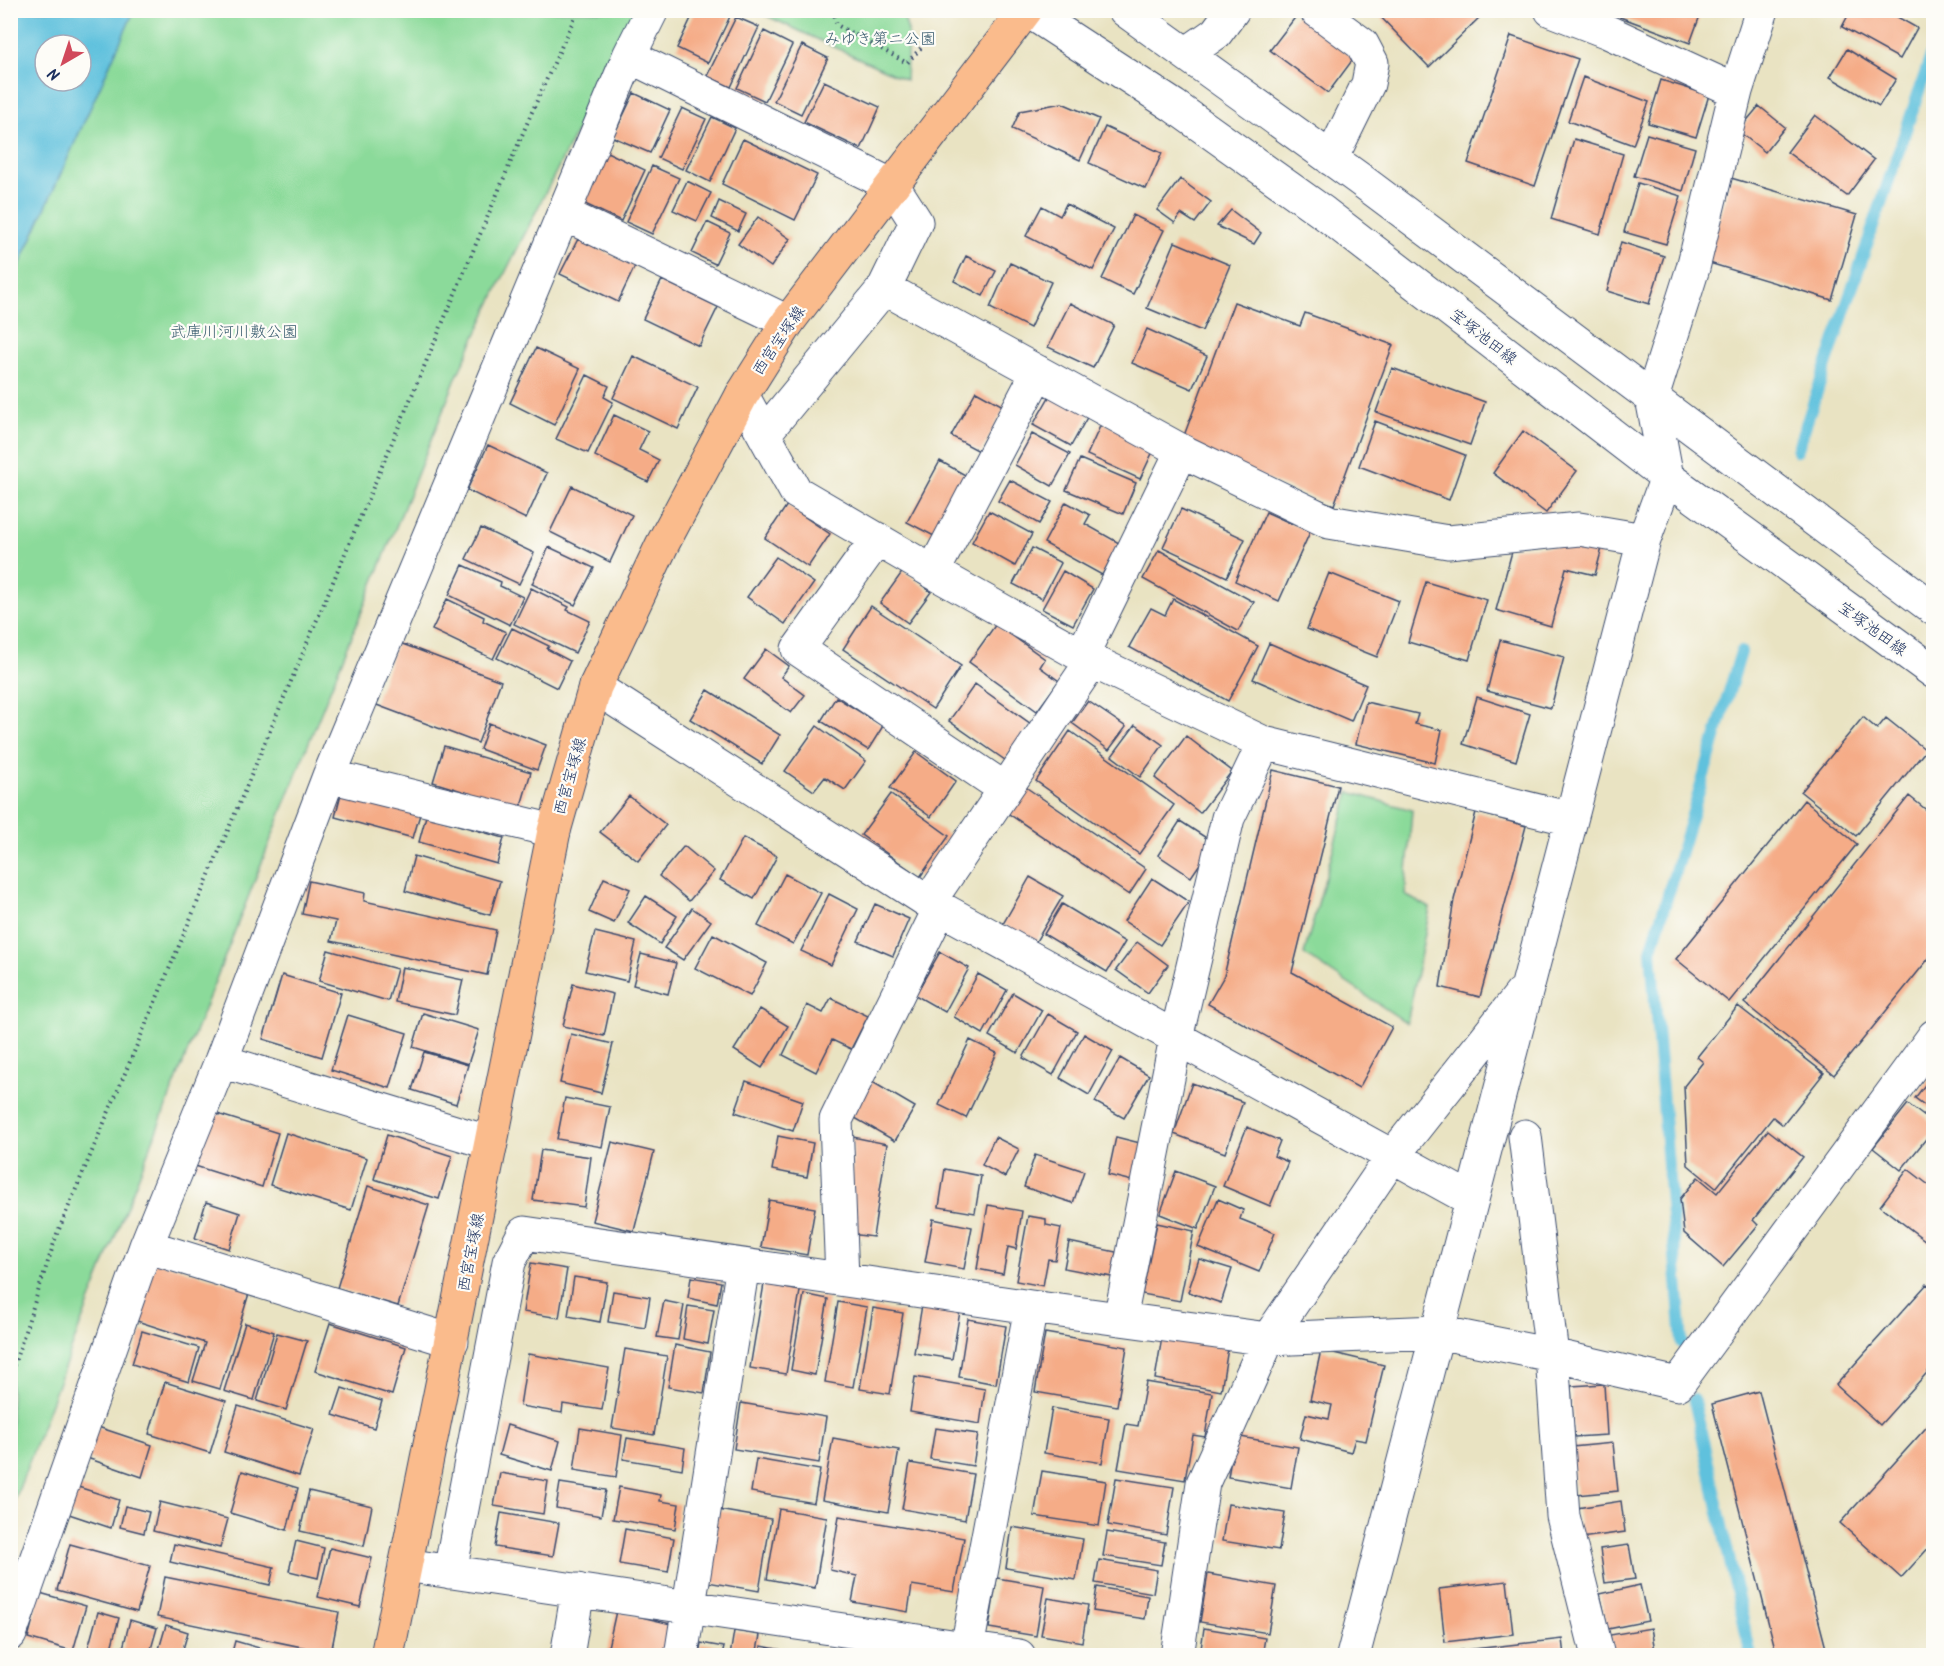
<svg xmlns="http://www.w3.org/2000/svg" width="1944" height="1666" viewBox="0 0 1944 1666" font-family="Kalam,'Klee One',sans-serif">
	<style>
		.green { fill: #8bda9a; stroke: #53847c; stroke-width: 1.5 }
		.water { fill: #5ec1dd; stroke: #3c789e; stroke-width: 1.5; fill-rule: evenodd }
		.lines { fill: none; stroke-linecap: round; stroke-linejoin: round }
		.stream { stroke: #5ec1dd; stroke-width: 12 }
		.building { fill: #f5ac87 }
		.minor-casing { stroke: #3a4a6d; stroke-width: 35 }
		.major-casing { stroke: #3a4a6d; stroke-width: 35 }
		.path { stroke: #3a4a6d; stroke-width: 4; stroke-dasharray: 1.5 4.5; stroke-linecap: butt }
		.minor { stroke: #fff; stroke-width: 33 }
		.major { stroke: #fabb8c; stroke-width: 33 }
		.labels { text-anchor: middle; stroke-width: 4.5; stroke-linejoin: round; paint-order: stroke }
		.park-label { font-size: 16px; fill: #375a6d; stroke: #fdfcf7 }
		.street-label { font-size: 16px; fill: #1b2f5e; stroke: #fdfcf7 }
	</style>
	<rect width="100%" height="100%" fill="#fdfcf7"/>
	<filter id="ink" filterUnits="userSpaceOnUse"><feTurbulence type="fractalNoise" baseFrequency=".0167" numOctaves="2"/><feDisplacementMap in="SourceGraphic" scale="12" xChannelSelector="R" yChannelSelector="G"/><feConvolveMatrix kernelMatrix="1 2 1 2 8 2 1 2 1" color-interpolation-filters="sRGB"/></filter>
	<filter id="wash" filterUnits="userSpaceOnUse"><feTurbulence type="fractalNoise" baseFrequency=".008" numOctaves="4" result="noise"/><feDisplacementMap in="SourceGraphic" scale="24" xChannelSelector="R" yChannelSelector="G"/><feGaussianBlur stdDeviation="1.35" result="paint"/><feColorMatrix in="noise" values="0 0 0 0 0 0 0 0 0 0 0 0 0 0 0 0 0 1.4 0 .05"/><feComposite in="paint" operator="in"/></filter>
	<g filter="url(#wash)">
		<rect width="100%" height="100%" fill="#e9e3c2"/>
		<path class="green" d="M134,11H637L500,283L457,376L309,742L78,1331L11,1510V284Z
			M756,11H902L908,31L906,80Z
			M1349,792L1412,810L1405,895L1430,908L1407,1023L1304,954Z"/>
		<path class="water" d="M11,10L134,11L11,284L10,11ZM45,45H81V81H45Z"/>
		<g class="lines">
			<path class="stream" d="M1797,451L1934,47
				M1682,1343L1651,951L1741,652
				M1694,1400L1751,1656"/>
		</g>
		<g id="blocks">
			<path class="building" d="M695,10H733L708,63L677,48Z
				M1374,10H1487L1429,67Z
				M1623,10H1702L1690,43L1620,17Z
				M1851,10H1885L1917,28L1900,59L1842,27Z
				M1297,15L1354,58L1328,93L1270,50Z
				M736,17L759,27L731,87L707,76Z
				M764,31L792,45L765,101L737,88Z
				M1511,36L1578,59L1535,186L1468,163Z
				M802,45L828,58L801,114L774,101Z
				M1847,49L1896,79L1879,106L1830,77Z
				M1583,77L1649,102L1633,145L1568,121Z
				M1661,80L1709,95L1696,137L1648,123Z
				M824,81L880,107L861,149L804,122Z
				M634,93L670,110L650,153L613,137Z
				M1062,103L1099,119L1080,160L1012,129L1020,111Z
				M1759,106L1785,127L1765,152L1738,131Z
				M682,108L706,119L682,169L658,158Z
				M1815,115L1874,160L1847,196L1787,152Z
				M712,117L735,128L710,182L686,170Z
				M1105,127L1162,153L1146,189L1089,163Z
				M1647,134L1695,148L1683,191L1634,176Z
				M743,139L817,175L795,220L722,184Z
				M1574,139L1623,154L1600,234L1551,219Z
				M607,152L645,170L621,221L583,203Z
				M652,166L679,178L652,234L626,222Z
				M1731,178L1857,215L1832,300L1706,262Z
				M1180,179L1211,202L1195,223L1181,214L1175,223L1157,210Z
				M687,181L711,193L697,221L673,210Z
				M1638,183L1681,196L1666,244L1624,232Z
				M719,201L746,214L738,231L712,218Z
				M1066,204L1114,229L1093,270L1026,236L1042,206L1060,216Z
				M1231,210L1261,233L1254,244L1217,226Z
				M1133,215L1164,230L1133,294L1102,279Z
				M758,217L790,239L771,267L738,244Z
				M707,222L730,233L715,264L692,253Z
				M578,239L635,266L618,302L560,274Z
				M1175,242L1230,265L1202,331L1147,308Z
				M1621,242L1664,256L1649,304L1607,291Z
				M966,256L996,271L983,296L954,281Z
				M1010,263L1051,282L1030,328L990,308Z
				M662,280L718,307L699,346L643,319Z
				M1234,302L1300,326L1305,313L1393,345L1334,505L1276,483L1182,441Z
				M1070,303L1114,325L1093,368L1048,347Z
				M1147,329L1207,356L1192,389L1132,363Z
				M536,348L580,369L554,425L510,403Z
				M633,356L698,387L678,429L613,398Z
				M1392,368L1485,402L1470,445L1376,412Z
				M587,375L609,386L604,397L613,402L588,453L556,439Z
				M976,391L1005,407L981,452L951,436Z
				M1052,392L1090,412L1071,446L1033,425Z
				M614,415L648,431L639,450L659,460L648,482L595,456Z
				M1375,421L1465,455L1449,500L1359,466Z
				M1102,422L1155,447L1140,479L1087,455Z
				M1523,431L1577,471L1546,513L1493,473Z
				M1032,434L1070,454L1052,486L1015,465Z
				M488,445L547,473L526,519L467,490Z
				M1080,459L1136,483L1123,514L1066,490Z
				M940,461L967,476L934,536L907,522Z
				M1010,480L1052,502L1039,524L998,501Z
				M572,486L632,515L610,562L550,532Z
				M1066,502L1090,515L1085,524L1119,543L1102,575L1044,543Z
				M787,505L830,534L808,567L765,538Z
				M1181,509L1245,539L1227,577L1163,547Z
				M989,511L1032,534L1015,566L972,542Z
				M1266,512L1310,532L1279,601L1235,581Z
				M481,528L534,553L519,584L466,559Z
				M1603,544L1595,575L1566,568L1551,626L1496,610L1513,548Z
				M549,547L594,568L575,605L532,584Z
				M1032,548L1061,563L1042,599L1013,584Z
				M1159,550L1254,602L1238,631L1143,579Z
				M776,557L814,583L785,624L747,597Z
				M463,565L501,582L500,586L523,597L510,625L449,595Z
				M903,571L931,592L908,623L880,603Z
				M1063,571L1093,589L1073,625L1042,609Z
				M1329,573L1399,601L1377,657L1307,629Z
				M1426,582L1487,600L1469,660L1408,642Z
				M531,588L569,607L567,610L590,621L575,653L514,624Z
				M447,599L484,617L483,621L506,632L493,659L432,630Z
				M1173,599L1258,646L1228,701L1129,647L1151,608L1165,615Z
				M871,606L961,666L933,709L843,649Z
				M996,624L1045,659L1040,667L1059,681L1037,711L969,662Z
				M512,628L549,646L547,649L570,661L557,688L497,658Z
				M1500,640L1564,657L1551,708L1487,691Z
				M397,642L501,681L478,743L374,704Z
				M1269,643L1366,685L1351,721L1253,679Z
				M766,649L789,666L781,677L805,695L791,713L744,679Z
				M975,684L1031,724L1005,760L949,721Z
				M708,690L780,735L762,764L690,719Z
				M836,697L883,726L868,750L821,721Z
				M1477,697L1530,714L1516,761L1463,744Z
				M1088,701L1126,727L1109,750L1072,723Z
				M1366,702L1418,714L1415,724L1442,730L1435,763L1356,744Z
				M1863,717L1877,729L1886,718L1926,750L1856,836L1801,792Z
				M489,723L546,745L537,770L480,749Z
				M1135,725L1163,745L1140,777L1112,756Z
				M817,726L866,761L845,790L825,777L814,791L785,771Z
				M1070,731L1174,805L1139,854L1036,781Z
				M1186,736L1232,771L1200,813L1155,778Z
				M444,746L531,772L520,809L433,782Z
				M916,752L956,781L931,817L890,788Z
				M1273,770L1338,786L1292,972L1392,1027L1359,1088L1208,1004L1224,976Z
				M1024,786L1146,869L1129,895L1006,812Z
				M342,790L421,811L413,838L335,817Z
				M891,794L949,836L920,877L861,835Z
				M629,796L666,825L638,861L600,832Z
				M1909,796L1934,816V952L1834,1075L1744,1003Z
				M1804,800L1857,844L1729,1002L1676,959Z
				M1476,812L1526,826L1480,997L1440,987L1454,900Z
				M426,816L504,838L497,864L419,842Z
				M1180,821L1214,843L1191,877L1158,855Z
				M743,838L777,856L754,899L720,880Z
				M684,846L714,871L689,901L659,876Z
				M414,856L500,881L490,915L405,891Z
				M785,874L821,893L793,944L758,926Z
				M1030,877L1063,896L1035,943L1003,924Z
				M604,878L630,889L614,923L589,912Z
				M1152,878L1189,902L1160,945L1124,921Z
				M309,881L365,893L364,901L496,930L487,975L331,941L336,921L302,914Z
				M829,894L858,909L831,965L801,951Z
				M646,896L677,916L660,944L628,923Z
				M875,904L909,919L893,956L858,941Z
				M1062,904L1125,942L1107,972L1044,934Z
				M692,908L711,921L683,960L664,948Z
				M595,932L636,942L627,981L585,971Z
				M713,934L767,963L750,996L695,968Z
				M1137,942L1168,965L1148,993L1116,970Z
				M328,950L397,969L388,1001L319,981Z
				M940,952L969,968L945,1012L915,995Z
				M641,954L676,963L668,994L633,985Z
				M402,967L463,980L455,1015L395,1002Z
				M978,974L1007,990L983,1034L954,1017Z
				M282,975L341,993L322,1057L263,1039Z
				M573,984L613,994L604,1036L563,1026Z
				M1013,993L1042,1010L1018,1053L989,1036Z
				M831,998L868,1016L851,1049L832,1040L816,1072L783,1055L807,1005L823,1013Z
				M1738,1006L1824,1073L1783,1125L1773,1117L1716,1188L1688,1165L1684,1086L1703,1062L1697,1057Z
				M760,1009L788,1026L762,1068L734,1050Z
				M423,1013L479,1030L468,1064L413,1047Z
				M1048,1014L1077,1031L1053,1075L1023,1058Z
				M348,1015L407,1033L390,1088L331,1070Z
				M571,1034L613,1044L601,1093L560,1083Z
				M1084,1034L1113,1051L1089,1095L1060,1078Z
				M970,1040L997,1053L966,1118L939,1105Z
				M424,1052L468,1065L456,1104L412,1090Z
				M1120,1058L1149,1075L1124,1118L1095,1102Z
				M1934,1073V1112L1915,1098Z
				M869,1080L915,1107L895,1141L848,1114Z
				M746,1081L803,1101L793,1131L735,1112Z
				M1192,1083L1243,1102L1225,1153L1174,1134Z
				M565,1098L610,1107L602,1147L557,1139Z
				M1908,1104L1934,1124V1129L1901,1170L1873,1148Z
				M211,1112L278,1133L262,1187L195,1166Z
				M1247,1127L1280,1141L1274,1156L1288,1162L1270,1206L1223,1186Z
				M1768,1130L1803,1157L1753,1220L1758,1225L1723,1267L1684,1233L1680,1199L1698,1177L1717,1193Z
				M286,1133L367,1158L351,1210L270,1185Z
				M387,1135L452,1156L439,1199L374,1179Z
				M778,1136L813,1143L807,1177L772,1170Z
				M853,1137L887,1144L873,1237L851,1234Z
				M995,1137L1019,1149L1005,1177L982,1165Z
				M1116,1137L1144,1144L1136,1182L1108,1175Z
				M612,1142L654,1152L634,1231L592,1221Z
				M541,1150L591,1157L584,1207L533,1200Z
				M1035,1155L1084,1171L1073,1203L1024,1187Z
				M945,1169L981,1176L975,1213L939,1207Z
				M1908,1169L1934,1189V1247L1880,1206Z
				M1176,1171L1215,1186L1198,1229L1160,1214Z
				M368,1186L429,1205L398,1306L337,1288Z
				M1218,1199L1243,1210L1240,1219L1275,1233L1259,1272L1198,1247Z
				M769,1200L815,1208L807,1255L761,1247Z
				M206,1202L240,1213L229,1249L195,1238Z
				M988,1205L1022,1211L1016,1249L1008,1247L1003,1274L977,1269Z
				M1028,1216L1046,1219V1225L1061,1228L1055,1260L1048,1259L1043,1286L1016,1281Z
				M933,1219L972,1227L964,1269L925,1262Z
				M1157,1223L1194,1231L1180,1301L1142,1294Z
				M1069,1242L1116,1252L1112,1277L1064,1268Z
				M1199,1259L1232,1269L1221,1303L1188,1292Z
				M155,1261L250,1290L220,1389L193,1381L205,1343L137,1321Z
				M531,1263L567,1269L559,1318L523,1312Z
				M574,1277L607,1282L600,1322L568,1316Z
				M691,1277L721,1282L717,1304L688,1298Z
				M764,1284L800,1291L786,1374L750,1368Z
				M1927,1284L1934,1290V1365L1880,1425L1836,1385Z
				M613,1291L650,1297L645,1328L608,1322Z
				M804,1294L828,1299L815,1375L791,1370Z
				M664,1301L684,1305L678,1340L657,1337Z
				M838,1302L867,1307L853,1387L825,1382Z
				M922,1305L960,1311L952,1359L914,1353Z
				M688,1306L714,1310L708,1344L683,1339Z
				M873,1308L903,1313L890,1394L860,1389Z
				M968,1319L1006,1326L996,1384L959,1377Z
				M245,1323L274,1332L254,1400L224,1391Z
				M330,1323L406,1347L392,1395L315,1371Z
				M142,1331L199,1348L189,1382L132,1364Z
				M277,1333L307,1341L286,1410L257,1401Z
				M1045,1333L1127,1347L1117,1406L1035,1392Z
				M1162,1337L1228,1348L1221,1391L1155,1379Z
				M675,1345L710,1352L704,1393L668,1387Z
				M625,1349L667,1356L654,1435L612,1428Z
				M1321,1350L1384,1365L1366,1441L1355,1439L1351,1452L1300,1439L1306,1414L1329,1419L1332,1405L1310,1400Z
				M528,1354L609,1368L602,1410L563,1404L562,1413L520,1406Z
				M915,1377L985,1389L980,1424L910,1412Z
				M165,1382L226,1401L210,1453L149,1434Z
				M1146,1382L1212,1393L1205,1437L1193,1435L1185,1480L1118,1469L1126,1424L1138,1426Z
				M1604,1384L1607,1435L1574,1437L1571,1386Z
				M342,1388L382,1401L374,1428L333,1415Z
				M1759,1391L1828,1656H1777L1712,1404Z
				M741,1403L826,1417L819,1463L734,1449Z
				M238,1406L314,1429L299,1476L224,1452Z
				M1052,1408L1109,1418L1102,1463L1044,1453Z
				M1934,1419V1542L1901,1578L1840,1523Z
				M507,1425L560,1441L552,1471L499,1455Z
				M98,1427L152,1445L142,1477L87,1458Z
				M580,1428L622,1435L616,1477L574,1470Z
				M935,1428L978,1434L973,1466L930,1459Z
				M1235,1436L1298,1447L1291,1488L1228,1477Z
				M627,1438L685,1448L682,1469L623,1459Z
				M833,1438L899,1450L888,1512L822,1500Z
				M1613,1443L1618,1491L1576,1495L1572,1447Z
				M756,1459L820,1470L814,1503L751,1492Z
				M910,1463L973,1474L965,1520L902,1509Z
				M242,1471L298,1488L287,1530L230,1513Z
				M1042,1471L1106,1481L1099,1526L1034,1516Z
				M500,1473L548,1481L543,1514L494,1506Z
				M1116,1478L1174,1487L1166,1535L1108,1525Z
				M560,1483L606,1490L601,1516L556,1508Z
				M75,1486L119,1500L111,1528L66,1513Z
				M619,1487L661,1495L660,1501L679,1504L675,1529L613,1519Z
				M309,1491L372,1506L364,1546L300,1531Z
				M1621,1501L1625,1532L1581,1538L1577,1508Z
				M160,1502L228,1519L220,1548L153,1531Z
				M1228,1504L1285,1513L1279,1550L1222,1541Z
				M125,1506L149,1512L144,1533L120,1527Z
				M779,1509L827,1517L815,1588L767,1579Z
				M718,1510L771,1519L759,1591L707,1582Z
				M501,1513L559,1523L553,1556L495,1547Z
				M839,1516L964,1538L954,1592L912,1585L908,1612L852,1602L857,1576L830,1570Z
				M1012,1527L1083,1539L1076,1580L1006,1568Z
				M625,1529L674,1538L668,1572L619,1564Z
				M1107,1532L1165,1542L1161,1565L1103,1556Z
				M296,1541L324,1548L318,1578L289,1571Z
				M70,1544L150,1566L137,1612L57,1590Z
				M174,1544L274,1567L270,1585L170,1562Z
				M1629,1545L1635,1579L1605,1583L1600,1549Z
				M330,1548L372,1558L360,1607L318,1597Z
				M1099,1560L1157,1570L1153,1593L1095,1583Z
				M1208,1574L1276,1586L1268,1633L1200,1622Z
				M165,1577L339,1612L331,1653L157,1617Z
				M997,1578L1044,1586L1036,1636L989,1628Z
				M1507,1581L1513,1634L1445,1642L1439,1589Z
				M1640,1585L1648,1621L1608,1629L1600,1594Z
				M1097,1587L1148,1596L1145,1619L1093,1611Z
				M40,1593L86,1606L73,1651L28,1638Z
				M1048,1598L1088,1605L1082,1642L1041,1635Z
				M616,1611L671,1624L664,1656H606Z
				M98,1612L119,1618L109,1656H86Z
				M130,1620L157,1628L149,1656H121Z
				M166,1625L188,1632L181,1656H157Z
				M1204,1628L1265,1638L1262,1656H1200Z
				M1651,1628L1656,1656H1614L1610,1635Z
				M734,1631L760,1635L756,1656H730Z
				M1562,1639L1564,1656H1457V1651Z
				M235,1641L284,1655V1656H231Z
				M701,1643L724,1647L722,1656H699Z
				M761,1646L794,1652L793,1656H760Z"/>
		</g>
	</g>
	<g filter="url(#ink)">
		<use href="#blocks" fill-opacity="0" stroke="#3a4a6d" stroke-width="1.5"/>
		<g class="lines">
			<defs>
				<path id="minor" d="M1027,10L1174,106L1324,213L1667,477L1934,672
					M1125,10L1358,178L1934,609
					M1316,10L1362,44L1372,63L1368,84L1331,159
					M1551,10L1608,32L1736,91
					M1186,54L1216,33L1233,10
					M629,56L893,186L916,222L884,288L1182,451L1329,522L1448,542L1579,529L1644,540
					M564,214L788,322
					M742,395L796,492L933,572L1092,661L1264,743L1571,819
					M764,434L884,288
					M877,539L798,649L1005,789
					M933,572L1038,372
					M1082,655L1182,451
					M595,687L929,902L1472,1200
					M329,776L554,831
					M929,902L1092,661
					M221,1061L491,1143
					M1525,1136L1552,1355L1563,1516L1598,1656
					M146,1246L452,1341
					M842,1279L836,1120L940,908
					M1120,1319L1176,1038L1228,818L1264,743
					M405,1565L1019,1656
					M450,1572L509,1262L524,1233L1031,1307L1268,1339L1437,1332L1552,1355L1678,1384L1934,1036
					M10,1634L146,1246L221,1061L329,776L629,56L652,10
					M967,1648L1031,1307
					M567,1656L578,1590
					M681,1656L743,1265
					M1177,1656L1203,1483L1268,1339L1392,1157L1521,994
					M1353,1656L1644,540L1667,477L1652,398L1693,268L1736,91L1762,10"/>
				<path id="major" d="M387,1656L554,831L595,687L662,545L742,395L788,322L1026,10"/>
			</defs>
			<use href="#minor" class="minor-casing"/>
			<use href="#major" class="major-casing"/>
			<path class="path" d="M833,10L837,25L907,63L929,39
				M10,1377L57,1234L531,114L578,10"/>
			<use href="#minor" class="minor"/>
			<use href="#major" class="major"/>
		</g>
	</g>
	<g class="labels">
		<g class="park-label">
			<text x="880" y="44">みゆき第ニ公園</text>
			<text x="234" y="337">武庫川河川敷公園</text>
		</g>
		<g class="street-label">
			<text transform="translate(1484 336) rotate(38)" y="6">宝塚池田線</text>
			<text transform="translate(778 340) rotate(-56)" y="6">西宮宝塚線</text>
			<text transform="translate(1873 628) rotate(36)" y="6">宝塚池田線</text>
			<text transform="translate(569 776) rotate(-74)" y="6">西宮宝塚線</text>
			<text transform="translate(470 1252) rotate(-79)" y="6">西宮宝塚線</text>
		</g>
	</g>
	<rect width="1944" height="1666" fill="none" stroke="#fdfcf7" stroke-width="36"/>
	<g transform="translate(63 63) rotate(219)"><circle r="28" fill="#fdfcf7" stroke="#a3aaba" stroke-width="1.5"/>
	<path d="M0-4.5L10 22L0 15L-10 22Z" fill="#d1495b"/>
	<text y="-9" font-size="16" font-weight="bold" text-anchor="middle" fill="#1b2f5e">N</text>
	</g>
</svg>
